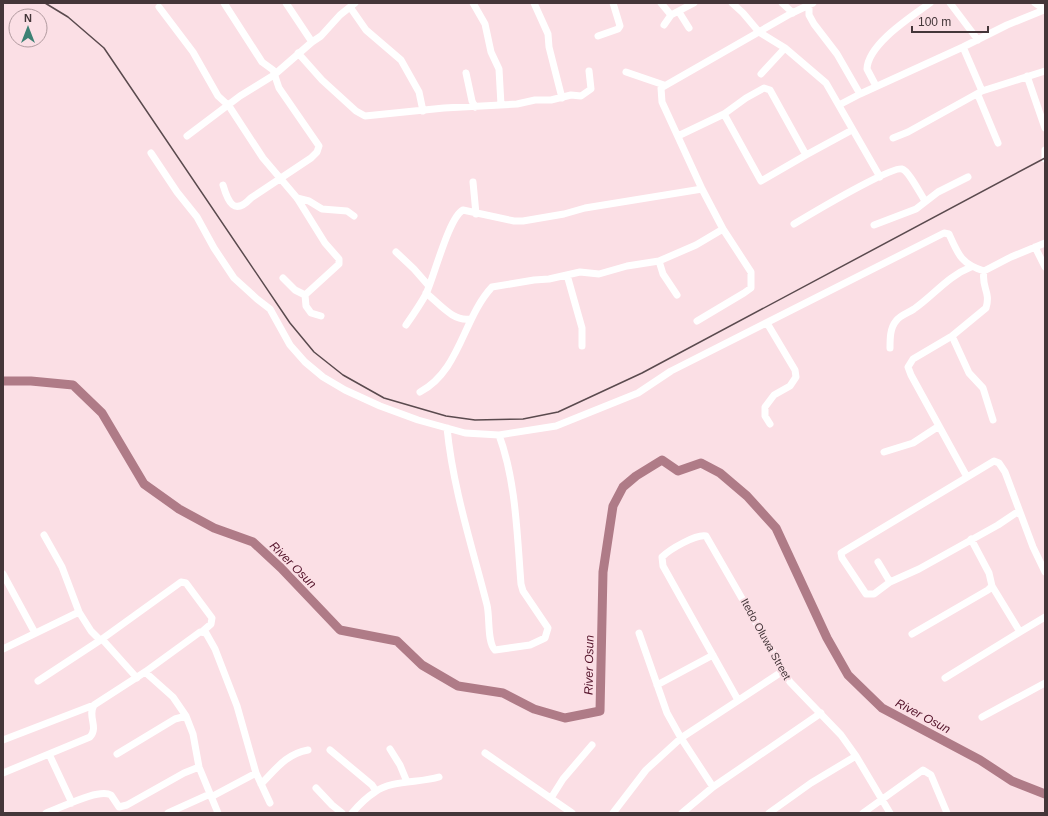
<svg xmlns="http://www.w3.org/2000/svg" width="1048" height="816" viewBox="0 0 1048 816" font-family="Arial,sans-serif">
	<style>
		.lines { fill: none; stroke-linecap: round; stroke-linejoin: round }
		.river { stroke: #af7b87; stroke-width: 9 }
		.minor { stroke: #fff; stroke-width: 7 }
		.rail { stroke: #5a4a4e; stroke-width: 1.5 }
		.labels { text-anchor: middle; stroke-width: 4; stroke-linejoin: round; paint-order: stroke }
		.street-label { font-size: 11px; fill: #443639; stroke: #fbdfe5 }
		.water-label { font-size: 12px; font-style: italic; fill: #521128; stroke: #fbdfe5 }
	</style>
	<rect width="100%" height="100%" fill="#fbdfe5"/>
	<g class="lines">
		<path class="river" d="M3,381H31L73,385L102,413L144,484L179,509L214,528L253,542L281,568L340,630L397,641L422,665L458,686L503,693L534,709L565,718L600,711L603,572L613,506L623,487L636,476L662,460L678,471L701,463L720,473L747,496L776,528L827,638L848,675L882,708L980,760L1012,781L1045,794"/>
		<path class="minor" d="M286,3L312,42
			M473,3L485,24L491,52L499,69L501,105
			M534,3L548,34L549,47L562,98
			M661,3L671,15
			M732,3L743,13L759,32L785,48L826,83L880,177
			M782,3L793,13
			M950,3L978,40
			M1035,3L1045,10
			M809,6V15L814,24L837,54L860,94
			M159,7L193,52L218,96L229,106L263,158L297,198L325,243L339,259V264L305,295L306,306L311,313L321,316
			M350,7L366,30L401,60L419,92L423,111
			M679,12L689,28
			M664,25L671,15L694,3
			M598,36L618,29L620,26L613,3
			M963,47L982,91
			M298,53L322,80L356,111L365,116L444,108L517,104L535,100H551L571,95L581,96L591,89L589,71
			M626,72L664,85
			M466,73L472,101L475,107
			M761,74L785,48
			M1027,76L1045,128
			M876,86L867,69C868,44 911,17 930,3
			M978,95L998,143
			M839,105L860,94L963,47L1007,25L1044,10
			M724,114L761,181L806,155
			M187,136L240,96L274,75L312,42L321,36L340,15L355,3
			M678,136L724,114L746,98L764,88L770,90L806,155L852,130
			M893,138L908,132L982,91L1045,71
			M1045,150V159
			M151,153L177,192L197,217L214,248L234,278L257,299L270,309L290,345L305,362L323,377L345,390L380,406L418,420L465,433L499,435L556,426L638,393L671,371L944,233L949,234C958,254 961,264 984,271L1011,257L1045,243
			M473,182L476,214
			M223,185C228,202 234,216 251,198L311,158L317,152L319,146L279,88L273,70L262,62L224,3
			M297,198L309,201L322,209L347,211L354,216
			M794,224C809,215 891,166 902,169C908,170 921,195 925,201
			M874,225L916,209L938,192L968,177
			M1035,247L1045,267
			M396,252L414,269L428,285
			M659,261L663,274L677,295
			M567,275L582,328V346
			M283,278L295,290L305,295
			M426,293C439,303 453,322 470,319
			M697,321L744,293L751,288V272L723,229L702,189L662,102L661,88L790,14L813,3
			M767,323L795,370L796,377L790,386L774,395L765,407V416L770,424
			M406,325C413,315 420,305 426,294C434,277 449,217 463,210L514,221H523L564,214L585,208L702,189
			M952,336L969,373L983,388L993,420
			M890,348C890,339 890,328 896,321C900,315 908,313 914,309C934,295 948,276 971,267
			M420,392C460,371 463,318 492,287L534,280L549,279L580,272L599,274L627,266L659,261L696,245L723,229
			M447,428C453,489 472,546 487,605C490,617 487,643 495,650L530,645L545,638L548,628L523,591L521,584C517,534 516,481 499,435
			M884,452L913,443L939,426
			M967,477L911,375L908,367L913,359L952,336L986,308C991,291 981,288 984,271
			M44,535L62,567L79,612
			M878,562L890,582L919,569L998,525L1019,511
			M3,574L35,633
			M890,582L874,594H866L842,558L841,553L994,461L999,463L1005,472L1033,547L1045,572
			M992,586L1020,632L1045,617
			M639,633L667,713L681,738L713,787
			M912,634L988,590L992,586L989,573L971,539
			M102,639L137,678
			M3,649L79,612L91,631L100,640
			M145,672L173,697L186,716L193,734L199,767L218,813
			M945,678L1020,632
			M38,681L102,639L181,582L186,583L212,618L211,624L203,631
			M657,685L713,655
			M738,700L663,566L662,557C670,549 696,534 706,536L790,682L841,735L856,756L890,813
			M982,717L1045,683
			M3,740L94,705L145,672L200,632L206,633L215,649L237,706L256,773L270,803
			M390,749L400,765L407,782
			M330,750L372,785L376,791
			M485,753L572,813
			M49,754L72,803
			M117,754L175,719L186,716
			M3,773L90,737C99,727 87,716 94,705
			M261,784C276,769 286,754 308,750
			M316,788L332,805L342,813
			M211,797L256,773
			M551,798L563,779L592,745
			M46,813C61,808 98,788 111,795L119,807L127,805L184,773L199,767
			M168,813L210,794
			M352,813C358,806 367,797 375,792C391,780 420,783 439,777
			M613,813L646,770L681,738L783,671
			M682,813L713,787L821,713
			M769,813L811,783L856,756
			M863,813L923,770L931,775L947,813"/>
		<path class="rail" d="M45,3L68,17L104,48L290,323L314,352L343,375L384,398L446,416L475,420L523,419L558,412L642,373L1045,158"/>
	</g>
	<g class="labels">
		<g class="street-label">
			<text transform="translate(766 639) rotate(61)" y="4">Itedo Oluwa Street</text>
		</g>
		<g class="water-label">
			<text transform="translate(293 565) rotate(45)" y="4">River Osun</text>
			<text transform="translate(589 665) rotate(-89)" y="4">River Osun</text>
			<text transform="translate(923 716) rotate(28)" y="4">River Osun</text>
		</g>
	</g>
	<rect width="1048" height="816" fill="none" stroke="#443639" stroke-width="8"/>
	<g transform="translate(28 28)"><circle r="19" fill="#fbdfe5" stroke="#b29ba0"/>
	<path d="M0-3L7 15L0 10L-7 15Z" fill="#3d8174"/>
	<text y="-6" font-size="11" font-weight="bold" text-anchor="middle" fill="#443639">N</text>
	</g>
	<path d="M912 26v6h76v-6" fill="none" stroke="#443639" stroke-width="2"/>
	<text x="918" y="26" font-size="12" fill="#443639" stroke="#fbdfe5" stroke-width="3" paint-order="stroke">100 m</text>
</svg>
